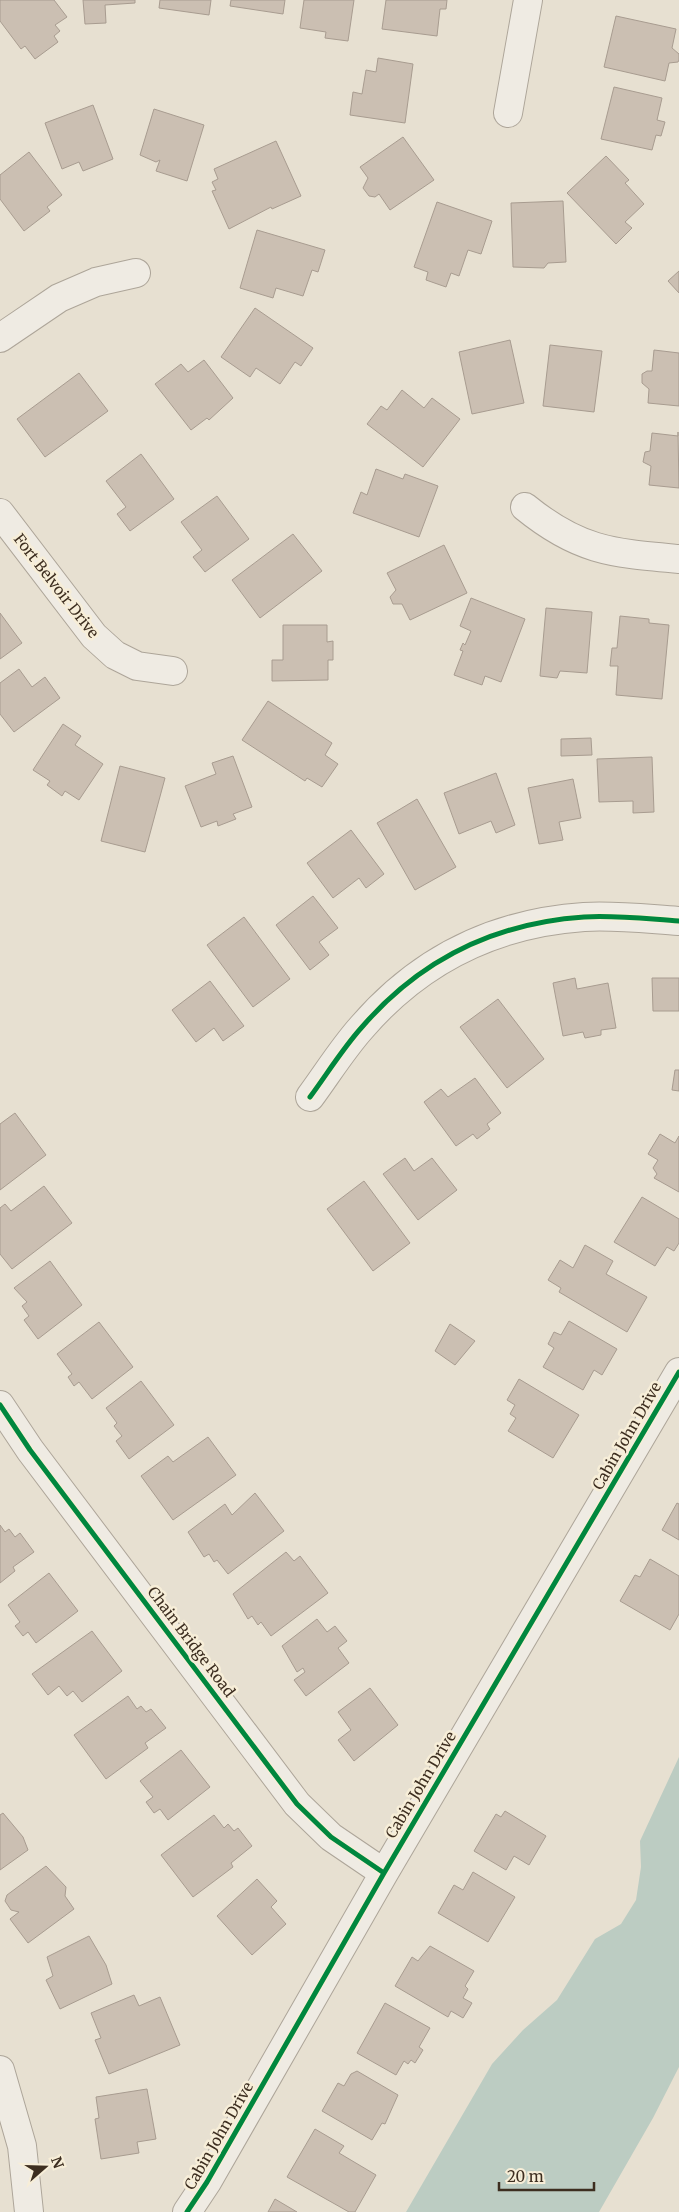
<svg xmlns="http://www.w3.org/2000/svg" width="679" height="2212" viewBox="0 0 679 2212" font-family="Merriweather,serif">
	<style>
		.water { fill: #bcccc2 }
		.building { fill: #cbbfb2; stroke: #a89c90 }
		.lines { fill: none; stroke-linecap: round; stroke-linejoin: round }
		.street-casing { stroke: #ada599; stroke-width: 30 }
		.street { stroke: #efebe3; stroke-width: 28 }
		.cycleway-casing { stroke: #f7eed8; stroke-width: 8 }
		.cycleway { stroke: #00873e; stroke-width: 5 }
		.labels { text-anchor: middle; stroke-width: 5; stroke-linejoin: round; paint-order: stroke }
		.street-label { font-size: 15px; fill: #3d2e20; stroke: #f7eed8 }
	</style>
	<rect width="100%" height="100%" fill="#e7e0d1"/>
	<path class="water" d="M679,1757V2067L653,2118L599,2212H406L492,2064L523,2030L557,2000L595,1939L621,1924L636,1900L641,1867L640,1841Z"/>
	<path class="building" d="M0,0H54L67,17L55,25L60,31L54,36L58,42L35,59L25,46L21,49L0,21Z
		M83,0H135V3L105,5L106,23L85,24Z
		M160,0H211L209,15L159,8Z
		M231,0H285L283,14L230,6Z
		M304,0H354L348,41L325,38L326,32L300,28Z
		M386,0H447L446,9H440L437,36L382,29Z
		M616,16L676,29L672,48L679,54V60L678,62L669,63L665,81L604,67Z
		M378,58L413,64L405,123L350,115L353,92L362,94L366,70L376,72Z
		M614,87L662,98L657,120L665,122L661,136L656,135L652,150L601,139Z
		M93,105L113,159L83,171L79,162L62,169L45,123Z
		M154,109L204,125L187,181L156,171L160,160L156,162L140,155Z
		M403,137L434,180L390,210L379,194L375,197L369,196L363,188L368,178L360,167Z
		M276,141L301,196L272,209L271,207L229,229L212,191L216,190L212,182L218,179L214,169Z
		M29,152L62,195L47,207L50,211L24,231L0,199V175Z
		M606,156L629,180L625,183L644,204L625,222L632,228L616,244L567,193Z
		M563,201L566,262L548,263L544,268L513,267L511,203Z
		M437,202L492,221L481,254L468,250L459,276L451,273L446,287L426,280L428,272L414,267Z
		M257,230L325,250L318,272L312,270L303,296L276,288L273,298L240,288Z
		M679,271V293L668,281Z
		M255,308L313,348L301,366L295,362L280,384L256,368L250,377L221,357Z
		M510,340L524,403L472,414L459,352Z
		M550,345L602,351L594,412L543,406Z
		M654,350L679,353V406L648,403L649,389L642,383V374L647,371H652Z
		M204,360L233,398L209,420L207,418L191,430L155,384L181,364L188,372Z
		M79,373L108,411L45,457L17,419Z
		M402,390L424,408L432,398L460,419L423,467L367,424L381,406L387,410Z
		M678,432L679,488L649,485L651,466L643,462L645,452L650,451L652,433L678,436Z
		M141,454L174,499L130,531L117,514L126,507L106,481Z
		M376,469L403,479L405,474L438,486L419,537L353,513L361,492L367,495Z
		M217,496L249,539L205,572L193,557L202,550L181,522Z
		M293,534L322,571L260,618L232,580Z
		M444,545L467,593L410,620L402,604H393L390,597L396,590L387,573Z
		M471,598L525,619L501,682L485,676L482,685L454,675L463,651L460,650L463,643L465,645L471,631L460,626Z
		M546,608L592,612L587,673L560,671L557,678L540,676Z
		M0,613L22,643L0,659Z
		M620,616L649,619V623L669,625L662,699L616,695L618,666H610L612,648H617Z
		M283,625H327V642L333,641V660H328V680L272,681V660H283Z
		M19,669L32,687L45,677L60,698L14,732L0,714V683Z
		M268,701L332,743L325,755L338,764L322,787L307,778L305,781L242,740Z
		M63,724L81,736L75,745L103,764L79,800L65,791L62,796L47,785L50,781L33,770Z
		M591,738L592,755L561,756V739Z
		M233,756L252,807L233,814L236,819L218,826L217,821L201,827L185,786L216,774L212,763Z
		M652,757L654,812L633,813V801L599,802L597,759Z
		M120,766L165,778L145,852L101,841Z
		M496,773L515,825L496,833L491,821L459,834L444,793Z
		M573,779L581,818L559,822L563,840L539,844L528,788Z
		M417,799L456,867L415,890L377,823Z
		M351,830L384,874L366,888L359,878L333,898L307,863Z
		M313,896L338,928L319,942L329,955L310,970L276,925Z
		M244,917L290,979L253,1007L207,945Z
		M575,978L577,989L608,983L616,1028L601,1030V1035L585,1038L583,1032L563,1036L553,983Z
		M652,978H679V1011H653Z
		M210,981L244,1026L223,1041L214,1028L196,1042L172,1010Z
		M498,999L544,1059L507,1088L460,1027Z
		M675,1070H679V1091L672,1090Z
		M475,1078L501,1113L487,1124L490,1129L477,1139L473,1134L456,1146L424,1102L441,1089L448,1097Z
		M15,1113L46,1155L0,1190V1124Z
		M660,1134L675,1143L679,1136V1192L654,1178L657,1174L653,1168L658,1160L648,1154Z
		M405,1158L414,1171L432,1158L457,1190L418,1220L383,1174Z
		M364,1181L410,1243L373,1271L327,1209Z
		M44,1186L72,1223L12,1269L0,1254V1208L5,1204L11,1211Z
		M642,1197L679,1219V1243L674,1251L667,1247L655,1266L614,1242Z
		M585,1245L613,1261L606,1274L647,1297L627,1332L559,1292L561,1288L548,1280L560,1260L573,1268Z
		M50,1261L82,1305L38,1339L24,1320L29,1316L22,1306L27,1302L14,1288Z
		M569,1321L617,1349L602,1375L594,1370L583,1390L543,1367L554,1348L548,1344L554,1332L561,1335Z
		M99,1322L133,1367L92,1399L79,1382L74,1386L68,1377L72,1374L57,1354Z
		M450,1324L475,1341L455,1365L435,1351Z
		M519,1379L579,1415L553,1458L508,1431L516,1418L510,1414L515,1405L507,1400Z
		M141,1381L174,1425L129,1459L116,1441L122,1436L114,1426L117,1423L106,1408Z
		M208,1437L236,1475L173,1520L141,1476L168,1456L173,1462Z
		M255,1493L284,1531L228,1574L217,1560L214,1562L209,1554L204,1557L188,1532L225,1504L232,1515Z
		M677,1503L679,1504V1540L662,1530Z
		M0,1525L5,1532L9,1529L15,1537L20,1533L34,1552L13,1567L15,1571L0,1583Z
		M286,1552L294,1561L300,1556L328,1593L271,1636L261,1622L258,1625L252,1616L248,1619L233,1594Z
		M650,1559L679,1576V1614L670,1630L620,1601L635,1575L640,1577Z
		M49,1573L78,1611L36,1643L28,1632L23,1636L15,1626L20,1622L8,1605Z
		M317,1619L327,1632L335,1626L347,1641L338,1648L349,1663L306,1696L294,1680L305,1672L303,1668L297,1672L282,1646Z
		M92,1631L122,1671L82,1702L73,1691L67,1696L59,1686L48,1695L32,1674Z
		M370,1688L398,1725L354,1761L338,1740L351,1730L338,1712Z
		M128,1696L137,1709L141,1706L146,1712L151,1709L166,1728L145,1743L148,1748L106,1779L74,1735Z
		M181,1750L210,1787L168,1820L160,1809L154,1813L146,1802L153,1797L140,1781Z
		M505,1811L546,1836L529,1865L514,1856L506,1870L474,1851L496,1814L501,1817Z
		M3,1813L23,1837L28,1850L0,1870V1815Z
		M214,1815L224,1828L228,1824L234,1831L238,1828L252,1846L231,1863L233,1867L193,1897L161,1855Z
		M46,1866L66,1887L65,1896L74,1909L28,1943L10,1919L19,1912L11,1910L5,1901L7,1895Z
		M473,1872L515,1897L488,1942L438,1913L454,1885L463,1890Z
		M257,1879L277,1901L271,1907L286,1924L252,1955L217,1916Z
		M89,1936L106,1965L112,1984L60,2009L46,1980L53,1976L47,1957Z
		M430,1946L474,1971L465,1986L468,1989L463,1998L472,2003L463,2018L451,2011L448,2017L395,1986L412,1957L418,1961Z
		M134,1995L139,2006L160,1997L180,2045L109,2074L95,2040L101,2038L91,2013Z
		M385,2003L430,2028L419,2047L423,2050L415,2063L411,2060L408,2064L404,2061L396,2075L357,2053Z
		M357,2071L398,2095L385,2124L382,2123L372,2140L322,2111L338,2083L344,2086L351,2074Z
		M147,2089L156,2139L137,2142L139,2153L101,2159L95,2119L99,2118L96,2097Z
		M315,2129L344,2146L339,2153L376,2175L355,2212H349L287,2177Z
		M275,2199L297,2212H268Z"/>
	<g class="lines">
		<defs>
			<path id="street" d="M508,113L528,0
				M0,338L59,298L96,282L136,273
				M525,507C579,551 612,553 679,559
				M0,513L94,636L115,655L137,666L173,671
				M310,1097C327,1074 343,1048 362,1027C420,960 495,923 584,917C615,915 648,919 679,921
				M0,1405L30,1450L297,1804L331,1837L384,1873
				M0,2070L22,2146L29,2212
				M187,2212L207,2182L384,1873L679,1372"/>
		</defs>
		<use href="#street" class="street-casing"/>
		<use href="#street" class="street"/>
		<defs>
			<path id="cycleway" d="M310,1097C327,1074 343,1048 362,1027C420,960 495,923 584,917C615,915 648,919 679,921
				M0,1405L30,1450L297,1804L331,1837L384,1873
				M187,2212L207,2182L384,1873L679,1372"/>
		</defs>
		<use href="#cycleway" class="cycleway-casing"/>
		<use href="#cycleway" class="cycleway"/>
	</g>
	<g class="labels">
		<g class="street-label">
			<text transform="translate(56 586) rotate(52)" y="5">Fort Belvoir Drive</text>
			<text transform="translate(627 1436) rotate(-60)" y="5">Cabin John Drive</text>
			<text transform="translate(191 1642) rotate(53)" y="5">Chain Bridge Road</text>
			<text transform="translate(421 1785) rotate(-59)" y="5">Cabin John Drive</text>
			<text transform="translate(219 2136) rotate(-60)" y="5">Cabin John Drive</text>
		</g>
	</g>
	<g transform="translate(45 2167) rotate(70)" stroke="#f7eed8" stroke-width="4" paint-order="stroke">
	<path d="M0-4L9 19L0 12L-9 19Z" fill="#3d2e20"/>
	<text y="-8" font-size="14" font-weight="bold" text-anchor="middle" fill="#3d2e20">N</text>
	</g>
	<path d="M499 2182v8h95v-8" fill="none" stroke="#3d2e20" stroke-width="2.5"/>
	<text x="507" y="2182" font-size="15" fill="#3d2e20" stroke="#f7eed8" stroke-width="4" paint-order="stroke">20 m</text>
</svg>
